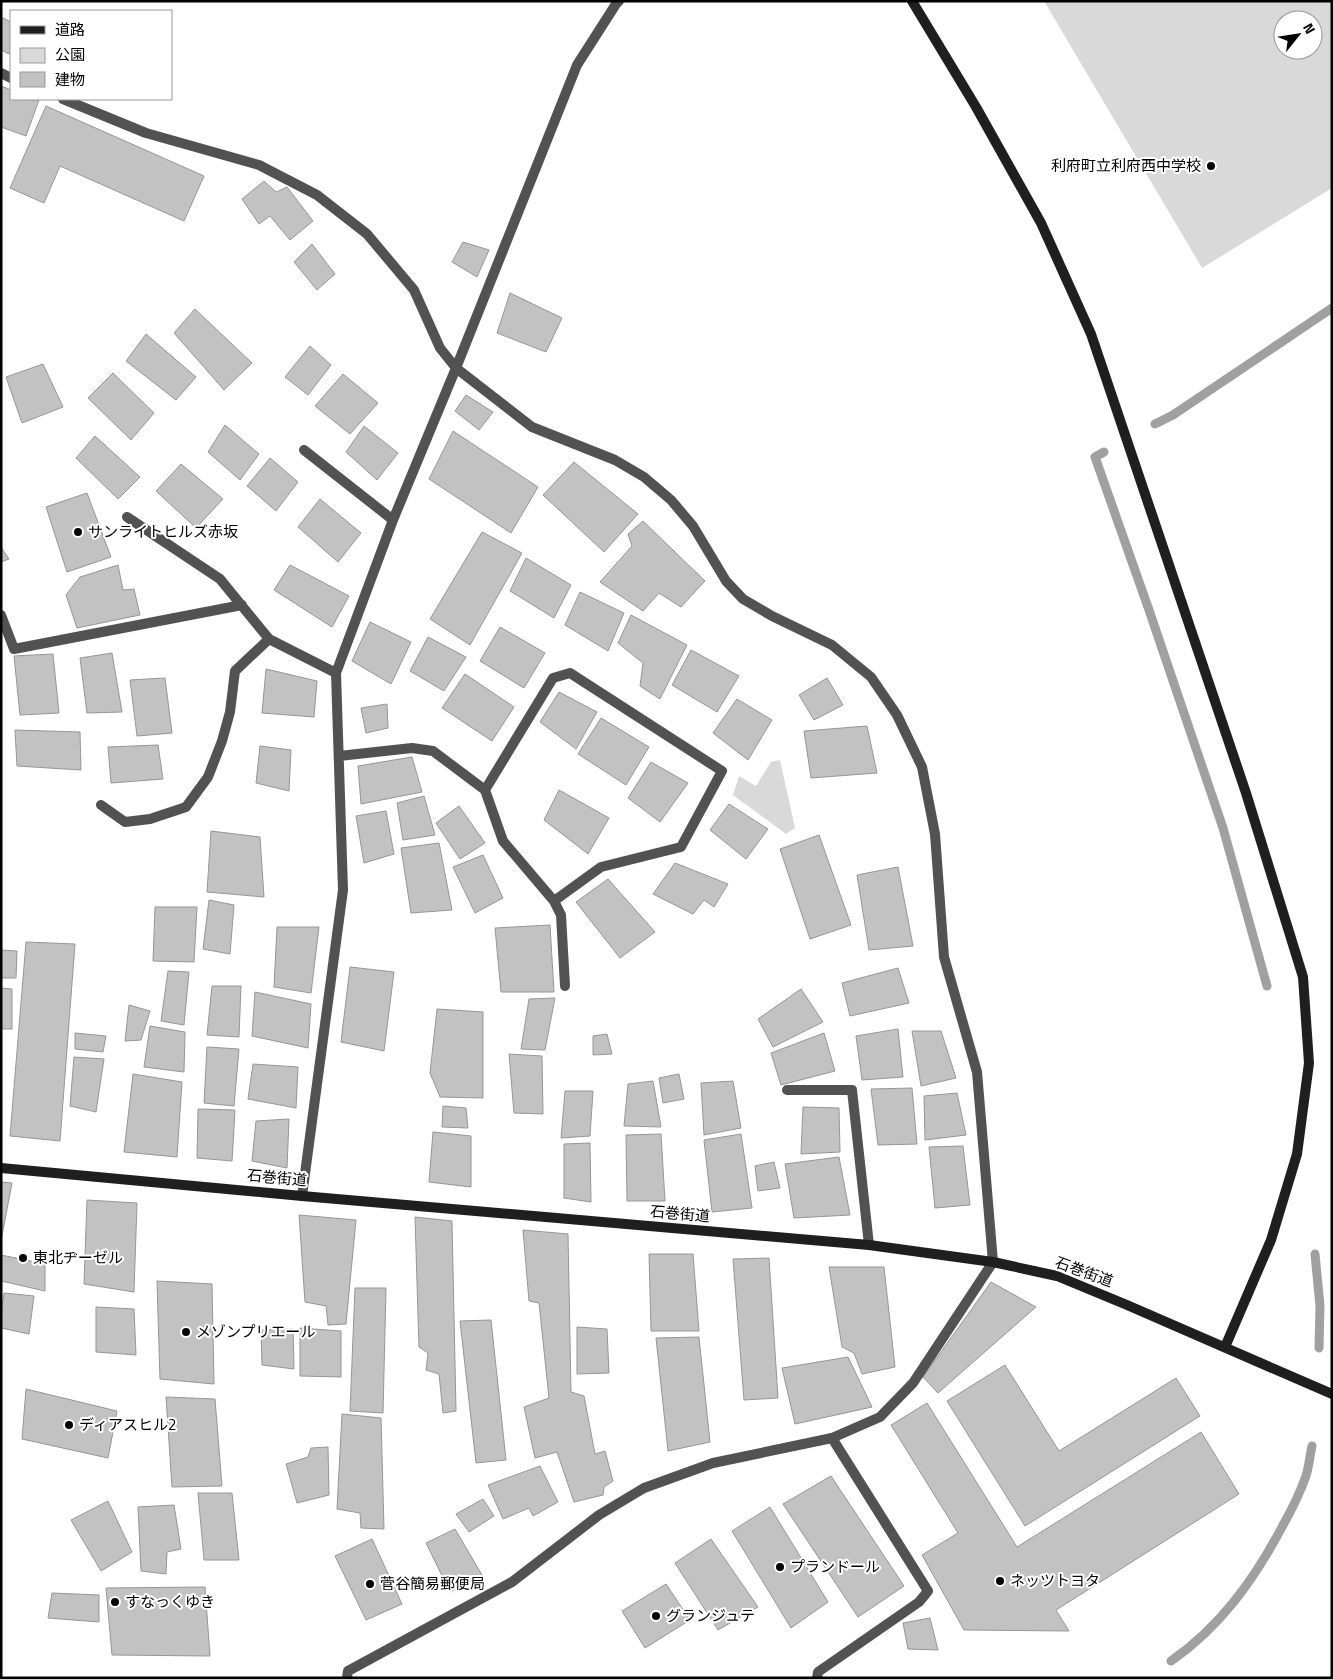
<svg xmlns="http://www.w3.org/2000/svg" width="1333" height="1679" viewBox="0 0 1333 1679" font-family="'Titillium Web','Noto Sans JP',sans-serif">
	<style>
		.green { fill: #d9d9d9; fill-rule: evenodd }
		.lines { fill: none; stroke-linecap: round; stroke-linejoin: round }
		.stream { stroke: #a0a0a0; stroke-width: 9 }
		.building { fill: #c2c2c2; stroke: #969696 }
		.lane { stroke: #525252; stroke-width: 10 }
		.street { stroke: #525252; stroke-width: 10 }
		.secondary { stroke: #1f1f1f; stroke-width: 10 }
		.poi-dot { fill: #000; stroke: #fff; stroke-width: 2 }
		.labels { text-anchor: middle; stroke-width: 4; stroke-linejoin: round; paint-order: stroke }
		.poi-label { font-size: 15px; fill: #000; stroke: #fff; text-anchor: start }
		.street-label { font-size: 15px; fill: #000; stroke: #fff }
	</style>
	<rect width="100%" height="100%" fill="#fff"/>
	<path class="green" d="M1044,1H1332V188L1202,268ZM1283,20H1313V50H1283Z
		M780,760L795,828L786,834L733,795L739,776L756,786L771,762Z"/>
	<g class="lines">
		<path class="stream" d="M1155,424L1173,415L1332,308
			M1104,452L1095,457L1149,610L1223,828L1267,986
			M1315,1254L1320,1306L1319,1348
			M1171,1661C1220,1627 1254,1580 1282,1527C1291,1511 1300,1493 1306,1476C1309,1466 1310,1455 1312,1446"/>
	</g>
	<path class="building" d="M1,17L11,22V49L9,54L1,50Z
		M1,86L11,90V99L39,100L26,136L1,127Z
		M46,106L204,176L184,221L60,166L44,203L10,188Z
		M264,181L276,192L287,187L313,221L290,240L270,216L259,224L242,199Z
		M463,242L489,250L477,277L452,262Z
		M312,244L335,274L317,290L294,262Z
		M510,293L562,318L546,352L497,333Z
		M195,309L252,363L224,390L174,333Z
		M146,334L196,377L176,400L126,361Z
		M310,346L331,365L308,395L285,377Z
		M43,364L63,407L22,423L6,377Z
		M113,373L154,413L131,440L88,398Z
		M343,374L378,403L350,434L315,406Z
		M466,395L493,412L479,430L455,411Z
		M225,425L259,454L240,480L208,452Z
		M364,426L398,453L377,480L346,452Z
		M453,431L538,487L511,533L429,479Z
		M95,436L140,477L118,499L76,458Z
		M270,458L298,482L276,511L247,486Z
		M574,462L638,514L604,552L543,495Z
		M181,464L223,499L196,528L156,491Z
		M87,493L111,557L67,572L46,507Z
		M320,499L361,533L338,562L298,527Z
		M643,521L705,581L681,607L659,593L643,611L600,582L632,546L628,534Z
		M482,532L522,553L470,645L430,619Z
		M1,547L9,559L1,562Z
		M526,558L571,585L554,618L510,591Z
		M118,565L123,590L134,589L140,615L77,628L66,595L80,577Z
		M290,565L349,596L332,627L274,590Z
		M580,592L624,613L608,651L565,625Z
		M631,615L687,645L660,699L640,686L643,663L618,643Z
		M370,622L411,642L391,684L352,661Z
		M500,627L545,653L524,688L480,661Z
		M428,637L466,657L444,691L410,671Z
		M691,650L739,676L717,712L672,685Z
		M112,653L122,712L87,713L80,658Z
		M53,654L59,713L20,715L14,656Z
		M266,669L317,681L314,717L262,713Z
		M465,674L514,707L492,741L442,708Z
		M165,678L172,733L137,736L130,680Z
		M827,678L843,705L814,720L799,695Z
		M559,692L597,712L576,749L540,722Z
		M737,699L772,720L748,760L713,733Z
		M387,704L388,728L366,733L361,708Z
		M601,718L649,747L626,785L578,754Z
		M867,726L877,773L811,778L804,731Z
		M15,730L80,732L81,770L17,766Z
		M158,745L163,779L111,783L108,747Z
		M260,746L291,750L289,791L256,783Z
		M412,757L422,792L361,804L358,766Z
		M651,762L688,783L660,822L628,798Z
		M559,790L609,818L588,854L544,820Z
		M424,796L435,835L403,840L397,803Z
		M729,804L768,829L746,859L710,830Z
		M459,806L485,843L460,859L436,823Z
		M386,811L394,854L364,863L356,816Z
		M211,831L260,837L264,897L207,892Z
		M819,835L851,925L810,939L780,849Z
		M439,843L452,910L411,913L401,848Z
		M483,855L503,898L475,913L453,867Z
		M675,863L728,884L714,907L704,900L693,914L653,894Z
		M898,867L913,946L869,950L857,875Z
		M608,879L655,932L620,958L576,902Z
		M209,900L234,905L230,954L203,949Z
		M155,907H197L194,962L153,961Z
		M550,925L554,992H501L495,928Z
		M277,927H319L311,993L274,987Z
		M26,942L75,944L60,1141L10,1136Z
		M1,950L17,951L16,978H1Z
		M350,967L394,972L384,1051L341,1042Z
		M898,968L909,1003L850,1016L842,983Z
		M168,971L189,972L184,1025L161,1021Z
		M212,986H241L239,1037L207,1035Z
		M1,988L12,989V1029H1Z
		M801,989L823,1022L773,1047L758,1019Z
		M255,992L311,1004L308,1048L252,1036Z
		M555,998L545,1050L521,1049L529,999Z
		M129,1005L150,1011L141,1040L125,1041Z
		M437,1009L483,1012V1098L440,1097L430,1073Z
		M150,1026L185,1032L184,1072L144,1067Z
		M898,1029L903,1077L862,1080L856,1036Z
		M912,1031H941L956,1078L921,1086Z
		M75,1033L106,1036L103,1052L75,1049Z
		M824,1033L835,1071L781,1085L771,1053Z
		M607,1034L612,1054L593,1055V1036Z
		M207,1047L239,1049L234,1106L204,1103Z
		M509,1054L542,1056L543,1114L514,1113Z
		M74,1057L104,1059L96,1112L70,1106Z
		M253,1064L298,1067L296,1108L248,1099Z
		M133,1074L182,1082L177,1157L124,1152Z
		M679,1074L684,1099L663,1103L659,1078Z
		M653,1081L661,1127L624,1126L628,1084Z
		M733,1081L741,1128L704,1135L701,1083Z
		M912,1088L917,1144L878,1145L871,1089Z
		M565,1091H593L590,1136L561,1138Z
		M957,1093L966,1135L925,1140L924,1096Z
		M443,1106L466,1108L468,1128L442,1127Z
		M803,1107L839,1108L840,1152L801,1154Z
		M198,1109L235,1110L232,1161L197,1158Z
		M289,1119L287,1168L252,1161L256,1121Z
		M433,1132L471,1136V1187L429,1182Z
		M661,1134L665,1201H627L626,1135Z
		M741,1134L752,1208L712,1212L704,1140Z
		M590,1143L591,1202L564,1198V1144Z
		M963,1146L970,1205L935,1208L929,1147Z
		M839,1157L850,1215L794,1218L785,1164Z
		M774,1162L780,1188L758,1191L755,1166Z
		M1,1182L12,1183L1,1241Z
		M87,1200L137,1203L134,1292L84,1284Z
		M299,1215L356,1220L346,1324L328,1325L326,1306L305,1302Z
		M415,1217L452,1221L456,1411L443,1413L439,1374L426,1370L428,1353L419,1347Z
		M523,1230L568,1234L571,1392L584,1396L595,1454L605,1451L613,1481L604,1487L603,1495L574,1502L557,1452L535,1458L524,1407L549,1398L539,1303L529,1301Z
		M649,1254H693L699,1331H651Z
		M1,1255L45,1264V1291L1,1281Z
		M769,1258L778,1398L744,1400L733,1259Z
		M829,1267H884L895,1367L862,1374L854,1353L842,1347Z
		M157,1281L212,1284L214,1384L160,1379Z
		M991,1282L1036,1307L938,1393L923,1377Z
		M355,1288H386L383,1413L350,1411Z
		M4,1293L34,1296L29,1334L1,1328V1315Z
		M96,1307L134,1309L136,1355L96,1352Z
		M491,1320L506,1460L476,1463L460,1321Z
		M577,1327L607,1329L609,1373L577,1374Z
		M300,1328L341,1331V1377L300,1376Z
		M293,1329L294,1369L262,1365L261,1330Z
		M699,1337L710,1442L668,1451L656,1338Z
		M848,1357L872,1407L795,1424L782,1368Z
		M1005,1365L1059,1451L1176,1378L1200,1416L1025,1526L947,1401Z
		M26,1389L117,1411L108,1458L22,1439Z
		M166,1397L215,1399L222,1486L172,1487Z
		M927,1403L1017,1547L1201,1432L1239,1494L1056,1610L1069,1631L964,1630L922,1555L958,1533L891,1425Z
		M342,1414L381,1418L384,1529L361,1528L360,1513L337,1509Z
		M328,1447L329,1495L297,1503L286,1464L308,1457L311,1448Z
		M540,1466L558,1502L533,1516L529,1508L503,1519L488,1485Z
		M831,1476L904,1586L858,1617L783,1504Z
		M198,1493H232L239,1560H204Z
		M483,1499L494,1516L469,1532L456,1514Z
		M108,1501L132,1552L101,1571L71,1520Z
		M174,1505L181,1549L167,1552L166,1574L141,1571L138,1507Z
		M770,1507L828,1602L791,1628L732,1531Z
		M455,1529L482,1575L450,1592L426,1543Z
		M372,1539L402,1604L366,1620L335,1556Z
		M711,1539L758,1607L718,1630L675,1563Z
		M666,1584L690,1620L645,1648L622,1611Z
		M205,1587L210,1656L112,1655L106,1588Z
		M52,1593L99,1595V1622L48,1618Z
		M930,1618L938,1650L908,1649L903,1623Z"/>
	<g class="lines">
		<path class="lane" d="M817,1678L818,1672L919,1602L928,1591L832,1438"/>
		<path class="street" d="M1,73L11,78
			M63,99L146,133L259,165L317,195L367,234L414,290L440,348L456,368L532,427L615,460L644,477L671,500L693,526L726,581L743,599L772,616L832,645L871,677L897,715L922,767L935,834L944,957L977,1072L993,1262L913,1383L880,1417L832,1438L713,1463L644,1488L599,1515L512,1582L348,1671L347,1678
			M304,450L393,520
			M127,517L220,579L269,639L336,673
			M1,615L14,649L242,605
			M339,756L412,748L433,751L485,790L503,841L554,901L601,867L681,847L722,771L570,673L553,678L485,790
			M101,805L125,822L150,819L186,807L208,777L222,741L230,712L235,671L269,639
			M554,901L561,915L565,986
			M787,1090H852L869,1245
			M302,1196L343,890L336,673L393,520L456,368L577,65L616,4L619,1"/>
		<path class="secondary" d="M912,1L976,107L1041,223L1091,334L1246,793L1303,977L1309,1063L1297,1154L1271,1240L1225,1347
			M1,1168L302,1196L869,1245L993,1262L1057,1276L1127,1305L1332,1394"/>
	</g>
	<g class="poi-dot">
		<circle cx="1211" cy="166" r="5"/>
		<circle cx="78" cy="532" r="5"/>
		<circle cx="23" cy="1258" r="5"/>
		<circle cx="186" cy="1332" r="5"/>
		<circle cx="69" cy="1425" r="5"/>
		<circle cx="780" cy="1567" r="5"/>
		<circle cx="1000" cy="1581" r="5"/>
		<circle cx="370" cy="1584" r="5"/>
		<circle cx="115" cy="1602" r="5"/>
		<circle cx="656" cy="1616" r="5"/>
	</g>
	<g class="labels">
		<g class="poi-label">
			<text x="1201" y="171" text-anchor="end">利府町立利府西中学校</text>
			<text x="88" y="537">サンライトヒルズ赤坂</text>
			<text x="33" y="1263">東北ヂーゼル</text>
			<text x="196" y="1337">メゾンプリエール</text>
			<text x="79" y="1430">ディアスヒル2</text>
			<text x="790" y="1572">プランドール</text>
			<text x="1010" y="1586">ネッツトヨタ</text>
			<text x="380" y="1589">菅谷簡易郵便局</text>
			<text x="125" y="1607">すなっくゆき</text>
			<text x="666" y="1621">グランジュテ</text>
		</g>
		<g class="street-label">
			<text transform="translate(277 1178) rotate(5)" y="5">石巻街道</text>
			<text transform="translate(680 1214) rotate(5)" y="5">石巻街道</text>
			<text transform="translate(1084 1272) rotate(20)" y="5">石巻街道</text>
		</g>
	</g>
	<rect width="1333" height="1679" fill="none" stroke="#000000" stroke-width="5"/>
	<rect x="10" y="10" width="162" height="90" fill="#ffffff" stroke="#999999"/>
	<rect x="20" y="26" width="25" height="8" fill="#1f1f1f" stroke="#999999"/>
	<text x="55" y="35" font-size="15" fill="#000000">道路</text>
	<rect x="20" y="48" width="25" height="15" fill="#d9d9d9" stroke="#999999"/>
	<text x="55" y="60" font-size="15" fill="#000000">公園</text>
	<rect x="20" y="72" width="25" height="15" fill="#c2c2c2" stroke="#999999"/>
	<text x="55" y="85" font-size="15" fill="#000000">建物</text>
	<g transform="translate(1298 35) rotate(60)"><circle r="24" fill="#ffffff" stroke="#999999"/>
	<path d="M0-4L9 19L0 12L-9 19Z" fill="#000000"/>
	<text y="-8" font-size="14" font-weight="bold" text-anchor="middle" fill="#000000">N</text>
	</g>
</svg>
